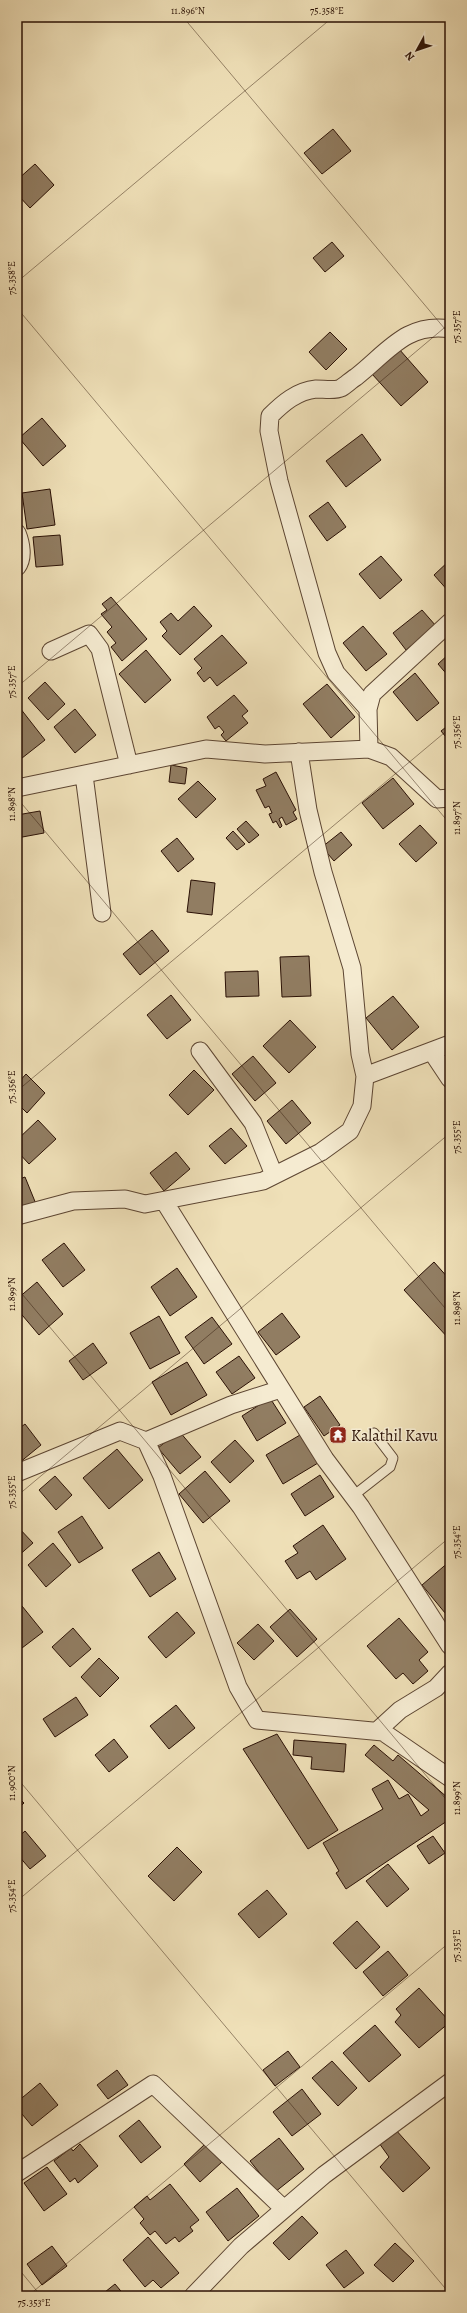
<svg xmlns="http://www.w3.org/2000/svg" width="467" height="2313" viewBox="0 0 467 2313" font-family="Alegreya,serif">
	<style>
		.building { fill: #917d62; stroke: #2b1105 }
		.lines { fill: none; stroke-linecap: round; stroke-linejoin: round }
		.lane-casing { stroke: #5c4532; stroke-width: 11 }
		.street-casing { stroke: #5c4532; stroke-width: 19 }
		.lane { stroke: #f5ebd1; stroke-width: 9 }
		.street { stroke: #f5ebd1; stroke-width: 17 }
		.ticks { fill: none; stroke: #2b1105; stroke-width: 1; stroke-opacity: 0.45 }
		.labels { text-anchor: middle; stroke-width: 3; stroke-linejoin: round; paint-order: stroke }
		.poi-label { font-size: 16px; fill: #2b1105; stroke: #f5ebd1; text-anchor: start }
		.neatline { fill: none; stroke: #2b1105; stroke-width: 1.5 }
		.ticks-label { font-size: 10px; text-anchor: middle; fill: #2b1105 }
	</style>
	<rect width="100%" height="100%" fill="#efe0b8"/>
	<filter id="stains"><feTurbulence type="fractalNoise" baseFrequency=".005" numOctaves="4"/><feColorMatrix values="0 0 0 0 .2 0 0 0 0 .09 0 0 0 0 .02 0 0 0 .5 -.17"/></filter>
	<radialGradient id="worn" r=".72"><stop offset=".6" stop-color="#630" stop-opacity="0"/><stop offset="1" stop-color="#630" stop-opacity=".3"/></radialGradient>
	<path class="building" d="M333,129L351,151L322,174L304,153Z
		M35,164L54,185L30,208L17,194V180Z
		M332,242L344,256L325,272L313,258Z
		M330,332L347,349L326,370L309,352Z
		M399,349L428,382L401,406L372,374Z
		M42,418L66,446L43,466L19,438Z
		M362,434L381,460L346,487L326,461Z
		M50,489L55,525L27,529L22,493Z
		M328,502L346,527L327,541L309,516Z
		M60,535L63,565L36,567L33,537Z
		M381,556L402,580L380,599L359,574Z
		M450,560V593L434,575Z
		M111,597L147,639L122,661L111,647L116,643L107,632L112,627L101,614L107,610L102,604Z
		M194,606L212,626L180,655L162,636L167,631L160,622L171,613L178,621Z
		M422,610L436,626L406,650L393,633Z
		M363,626L387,654L366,671L343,643Z
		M222,635L247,663L217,686L210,677L204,682L197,673L202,668L194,659Z
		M146,650L171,680L145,703L119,674Z
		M450,653V678L438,664Z
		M415,673L439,703L417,721L393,692Z
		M45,682L65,704L48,720L28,698Z
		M327,684L355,717L331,738L303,704Z
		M234,695L248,711L242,716L248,723L226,741L221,735L224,732L219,726L215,729L207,717Z
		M20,708L45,740L17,762V710Z
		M75,709L96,735L75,753L54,727Z
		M450,724V742L441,731Z
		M171,765L187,768L185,784L169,782Z
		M276,772L296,810L293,812L297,819L286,825L282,817L279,819L282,826L280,828L276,821L273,823L269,814L272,813L269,806L265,808L256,790L266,786L263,779Z
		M393,778L414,804L383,829L362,803Z
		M198,781L216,799L196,818L178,799Z
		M40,811L44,833L17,838V815Z
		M246,821L259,835L249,843L237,829Z
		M420,825L437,843L416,862L399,844Z
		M233,831L245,844L237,850L226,838Z
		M341,832L352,845L334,861L322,847Z
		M177,838L194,859L178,872L161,851Z
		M191,880L215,883L212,915L187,912Z
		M152,930L169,951L140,975L123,954Z
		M309,956L311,996L282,997L280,957Z
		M258,971L259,996L226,997L225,972Z
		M171,995L191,1020L167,1039L147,1015Z
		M393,996L419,1027L392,1050L366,1018Z
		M290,1020L316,1047L289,1073L263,1046Z
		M253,1056L276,1083L255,1101L232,1074Z
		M194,1070L214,1090L188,1115L169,1095Z
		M26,1074L45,1093L27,1113L17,1103V1084Z
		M292,1100L311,1123L286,1144L267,1121Z
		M38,1120L56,1139L29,1164L17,1151V1140Z
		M231,1128L247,1146L225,1164L209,1146Z
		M176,1152L190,1169L164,1191L150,1173Z
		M25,1177L36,1204L17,1212V1180Z
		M64,1243L85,1270L63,1287L42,1260Z
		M434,1262L450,1280V1340L404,1290Z
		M177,1268L197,1297L170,1316L151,1287Z
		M37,1282L63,1314L39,1335L17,1309V1299Z
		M282,1313L300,1337L276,1355L258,1332Z
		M159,1316L180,1353L150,1369L130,1333Z
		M212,1317L232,1344L204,1364L185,1337Z
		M93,1343L107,1363L83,1380L69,1361Z
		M239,1356L255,1378L232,1394L216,1372Z
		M187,1362L207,1395L171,1415L152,1382Z
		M320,1396L340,1425L324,1436L304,1407Z
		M270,1398L286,1423L257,1441L242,1416Z
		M25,1424L41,1445L19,1463L17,1461V1430Z
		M179,1431L201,1457L180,1474L158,1448Z
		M300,1435L318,1463L283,1484L266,1455Z
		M235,1440L254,1461L230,1483L211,1462Z
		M117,1449L143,1480L109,1509L83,1478Z
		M205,1471L230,1501L203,1523L179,1494Z
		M320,1475L334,1497L305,1516L291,1494Z
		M55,1476L72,1495L56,1510L39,1490Z
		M82,1516L103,1548L79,1563L58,1532Z
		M323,1525L346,1559L316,1580L310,1571L297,1579L285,1561L298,1553L293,1546Z
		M17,1526L33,1543L17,1557Z
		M53,1543L71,1565L46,1587L28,1565Z
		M159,1552L176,1579L150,1597L132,1570Z
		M450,1561V1619L422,1585Z
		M22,1606L43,1632L22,1648L17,1642V1610Z
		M290,1609L317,1639L297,1657L270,1627Z
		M177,1612L195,1633L166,1658L148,1637Z
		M399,1618L428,1652L419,1660L428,1671L413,1684L403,1673L396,1679L367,1646Z
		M258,1624L274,1641L254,1660L237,1643Z
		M73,1628L91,1649L70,1667L52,1647Z
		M99,1658L119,1678L100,1697L81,1677Z
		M76,1697L88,1715L55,1737L43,1719Z
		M176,1705L195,1728L169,1749L150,1726Z
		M277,1734L338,1830L308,1849L243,1749Z
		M114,1739L128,1757L109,1772L95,1755Z
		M294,1740L346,1744L344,1772L311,1769L312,1757L293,1755Z
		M374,1745L393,1761L398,1755L448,1798L450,1797V1819L346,1889L336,1873L339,1871L323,1843L383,1809L372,1789L388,1780L399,1799L408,1794L421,1816L429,1810L365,1755Z
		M17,1796L24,1803L17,1810Z
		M25,1831L46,1856L30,1869L17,1854V1838Z
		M433,1836L445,1853L429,1864L417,1846Z
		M177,1847L202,1872L174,1901L148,1876Z
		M388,1864L409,1889L387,1907L366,1881Z
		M267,1890L287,1914L259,1938L238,1914Z
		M357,1921L380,1947L356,1969L333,1943Z
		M388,1951L408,1975L383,1996L363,1972Z
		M419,1988L450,2022L419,2048L395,2022L401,2015L396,2009Z
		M375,2025L401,2055L369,2082L343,2053Z
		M288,2051L300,2067L275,2086L263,2070Z
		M332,2061L357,2088L338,2106L312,2078Z
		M117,2070L128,2085L108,2099L97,2085Z
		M40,2083L58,2105L32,2126L17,2108V2102Z
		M302,2089L321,2114L292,2136L273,2112Z
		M139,2120L161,2147L141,2163L119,2136Z
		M395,2129L430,2168L403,2192L380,2167L389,2157L379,2143Z
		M279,2138L304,2169L275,2192L250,2161Z
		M80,2144L98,2166L78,2183L75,2178L70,2182L54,2161L71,2148L73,2151Z
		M205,2144L222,2162L200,2182L184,2164Z
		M47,2167L67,2194L44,2211L24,2183Z
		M170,2184L199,2220L190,2227L193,2231L179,2242L175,2237L166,2244L155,2231L150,2235L140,2223L144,2219L134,2207L147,2196L150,2200Z
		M237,2188L259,2216L228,2241L206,2212Z
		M302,2216L318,2233L289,2260L273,2243Z
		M148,2237L179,2273L161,2288L153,2280L145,2287L123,2260Z
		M395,2243L414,2261L393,2282L374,2265Z
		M52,2246L67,2266L42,2285L27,2264Z
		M346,2250L364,2273L344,2288L326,2265Z
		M115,2284L125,2296H100Z"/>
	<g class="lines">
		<defs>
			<path id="lane" d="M353,1496L390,1467L393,1458L374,1433"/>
			<path id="street" d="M17,533C21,543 24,558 17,567
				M51,651L89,634L100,649L129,765
				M368,709L336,673L327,653L279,481L269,431L270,416C283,403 297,391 316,389C324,389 335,391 341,388C346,385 351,380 356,377C387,353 406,322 450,329
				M369,749L368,709L372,694L450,622
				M84,775L102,913
				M17,788L206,749L265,754L369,749L391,757L437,799L450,798
				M200,1051L253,1123L274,1175
				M432,1052L450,1079
				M365,1076L450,1044
				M164,1201L325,1459L361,1507L450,1646
				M17,1216L73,1201L125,1199L145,1204L263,1181L321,1152L350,1131L362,1106L365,1076L360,1054L352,968L323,872L308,810L299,752
				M146,1441L231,1405L281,1389
				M17,1473L120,1431L146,1441L162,1476L238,1687L257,1720L383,1732L450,1778
				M377,1731L400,1710L436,1688L450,1673
				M17,2173L153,2084L284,2209
				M193,2296L241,2246L324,2175L450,2082"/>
		</defs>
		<use href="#lane" class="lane-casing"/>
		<use href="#street" class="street-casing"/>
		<use href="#lane" class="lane"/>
		<use href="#street" class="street"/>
	</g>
	<path class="ticks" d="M183,17L450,335M17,282L333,17M17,308L450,824M17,687L450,323M17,798L450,1314M17,1091L450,728M17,1288L450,1804M17,1496L450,1133M17,1778L450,2294M17,1901L450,1537M17,2267L41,2296M28,2296L450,1942"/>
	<defs>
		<symbol id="temple-square" viewBox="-11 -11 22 22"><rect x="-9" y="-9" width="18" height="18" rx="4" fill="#8f2418" stroke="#f5ebd1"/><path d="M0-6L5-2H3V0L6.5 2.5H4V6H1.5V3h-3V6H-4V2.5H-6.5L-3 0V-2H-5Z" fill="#fff"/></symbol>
	</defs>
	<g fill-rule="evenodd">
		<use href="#temple-square" x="328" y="1425" width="20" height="20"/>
	</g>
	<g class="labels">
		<g class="poi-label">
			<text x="351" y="1441">Kalathil Kavu</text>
		</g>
	</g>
	<rect width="467" height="2313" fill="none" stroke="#efe0b8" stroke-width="44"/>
	<g transform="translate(417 50) rotate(230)" stroke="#f5ebd1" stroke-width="3" paint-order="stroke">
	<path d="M0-3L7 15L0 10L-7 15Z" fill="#2b1105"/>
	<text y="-6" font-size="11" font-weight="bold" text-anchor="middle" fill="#2b1105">N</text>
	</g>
	<rect x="22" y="22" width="423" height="2269" class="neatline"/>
	<g class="ticks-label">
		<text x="188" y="14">11.896°N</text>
		<text x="327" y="14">75.358°E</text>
		<text transform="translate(11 278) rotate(-90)" y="4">75.358°E</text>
		<text transform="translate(456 327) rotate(-90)" y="4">75.357°E</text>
		<text transform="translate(11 682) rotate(-90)" y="4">75.357°E</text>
		<text transform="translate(456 732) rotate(-90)" y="4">75.356°E</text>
		<text transform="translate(11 804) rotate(-90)" y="4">11.898°N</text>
		<text transform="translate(456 818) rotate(-90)" y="4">11.897°N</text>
		<text transform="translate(11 1087) rotate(-90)" y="4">75.356°E</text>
		<text transform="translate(456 1137) rotate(-90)" y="4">75.355°E</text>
		<text transform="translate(11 1294) rotate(-90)" y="4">11.899°N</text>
		<text transform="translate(456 1308) rotate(-90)" y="4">11.898°N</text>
		<text transform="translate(11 1492) rotate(-90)" y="4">75.355°E</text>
		<text transform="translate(456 1542) rotate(-90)" y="4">75.354°E</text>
		<text transform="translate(11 1783) rotate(-90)" y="4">11.900°N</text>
		<text transform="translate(456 1798) rotate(-90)" y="4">11.899°N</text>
		<text transform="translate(11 1896) rotate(-90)" y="4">75.354°E</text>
		<text transform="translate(456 1946) rotate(-90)" y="4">75.353°E</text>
		<text x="34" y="2306">75.353°E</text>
	</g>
	<rect width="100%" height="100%" filter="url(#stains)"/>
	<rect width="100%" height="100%" fill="url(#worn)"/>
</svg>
